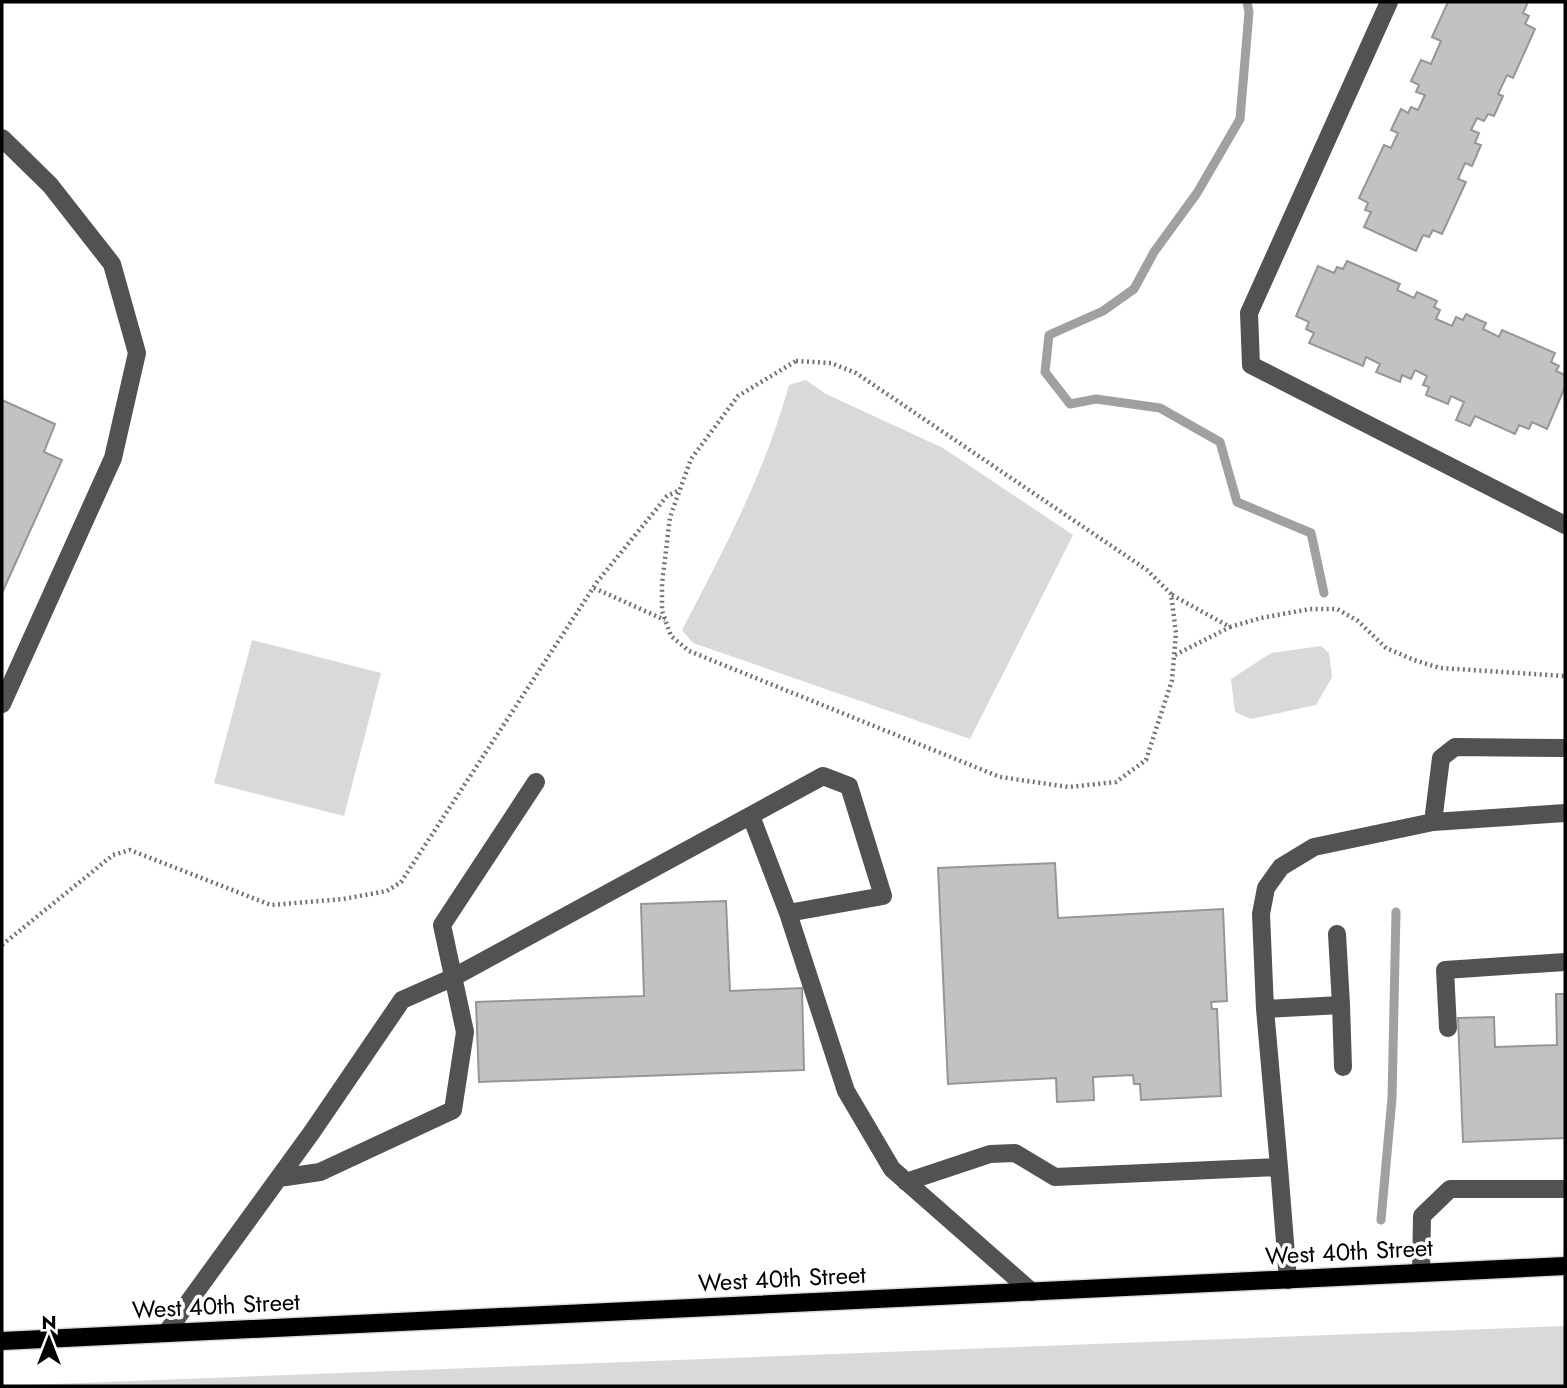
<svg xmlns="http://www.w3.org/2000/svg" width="1567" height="1388" viewBox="0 0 1567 1388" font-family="Jost,sans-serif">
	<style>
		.green { fill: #d9d9d9 }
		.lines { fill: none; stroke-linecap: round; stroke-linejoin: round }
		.stream { stroke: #a0a0a0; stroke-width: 9 }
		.building { fill: #c2c2c2; stroke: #969696; stroke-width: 2 }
		.major-casing { stroke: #dbdbdb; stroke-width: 21 }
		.path { stroke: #747474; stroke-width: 4.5; stroke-dasharray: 2 3.5; stroke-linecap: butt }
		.minor { stroke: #525252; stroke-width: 18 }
		.major { stroke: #000; stroke-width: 18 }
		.labels { text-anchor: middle; stroke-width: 7; stroke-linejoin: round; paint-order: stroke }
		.street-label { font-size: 24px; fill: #000; stroke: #fff }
	</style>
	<rect width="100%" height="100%" fill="#fff"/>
	<path class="green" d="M806,380L826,394L943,448L1073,535L970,739L693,643L682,630C724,550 765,472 789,385Z
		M252,640L381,673L344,816L214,783Z
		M1321,646L1329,653L1332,677L1316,705L1251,719L1235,712L1231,679L1271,653Z
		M1565,1326V1386H2Z"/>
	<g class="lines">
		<path class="stream" d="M1247,2L1249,12L1240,119L1197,193L1154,252L1134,289L1103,311L1049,335L1045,372L1070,404L1096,399L1160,408L1220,442L1237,502L1311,533L1324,593
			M1381,1220L1392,1098L1396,912"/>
	</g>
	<path class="building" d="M1448,2H1528L1523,13L1529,16L1525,24L1535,29L1513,78L1507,75L1498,94L1503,96L1494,116L1488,114L1484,121L1477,118L1471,130L1479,133L1475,143L1481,145L1472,166L1465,163L1458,179L1466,182L1442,234L1433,230L1429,237L1423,235L1416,251L1364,227L1371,212L1365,210L1368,203L1359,198L1384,145L1391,148L1398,133L1391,130L1401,109L1408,113L1411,107L1418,110L1425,95L1416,92L1419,85L1411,81L1421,60L1431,64L1441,41L1432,37Z
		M1347,261L1400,284L1397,290L1414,298L1417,292L1437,301L1434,307L1440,310L1436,319L1452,326L1456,317L1463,320L1466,314L1486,323L1483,329L1499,337L1502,330L1555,353L1551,362L1559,366L1556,371L1565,375V387L1547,429L1532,422L1529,429L1519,425L1515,434L1475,416L1470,426L1456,420L1464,402L1451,396L1448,404L1426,395L1429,387L1423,385L1427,376L1415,370L1411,379L1402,375L1400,382L1376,372L1380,364L1366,357L1363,366L1309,343L1314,333L1306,329L1309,322L1296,316L1318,266L1334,273L1337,267L1343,269Z
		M2,400L55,424L44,452L62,460L2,593Z
		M1055,863L1058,918L1223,909L1227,1001L1211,1002L1212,1009H1217L1221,1096L1141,1100L1140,1084H1134L1133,1075L1093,1077L1094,1100L1057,1102L1056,1078L948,1084L938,868Z
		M726,901L730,991L802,988L804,1070L479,1082L476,1002L644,996L641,904Z
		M1556,994H1565V1138L1463,1142L1458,1018L1494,1017L1495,1047L1557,1045Z"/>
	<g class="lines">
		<defs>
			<path id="major" d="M2,1341L1565,1266"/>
		</defs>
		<use href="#major" class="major-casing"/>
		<path class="path" d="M796,361L831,363L856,373L1147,570L1171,594L1176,633L1172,680L1146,760L1116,782L1069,787L1000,777L689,651L671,636L662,611V584L670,517L691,459L738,396Z
			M594,588L665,620
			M1172,595L1230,627L1261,618L1310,609H1337L1358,621L1386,648L1414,660L1440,668L1565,676
			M1175,655L1230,627
			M2,945L113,855L130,850L271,905L343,899L387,891L401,882L597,582L667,496L680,490"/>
		<path class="minor" d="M1389,2L1249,313L1251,365L1565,525
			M2,138L50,185L112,264L137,353L113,458L2,704
			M751,816L788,913
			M1433,822L1441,758L1455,747L1565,748
			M1337,934L1341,1005
			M1265,1009L1341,1005L1343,1067
			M1448,1028L1445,970L1565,962
			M1279,1167L1265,1009L1261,914L1266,888L1281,867L1314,847L1433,822L1565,813
			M279,1178L320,1172L453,1110L465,1032L442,925L536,782
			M906,1182L990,1154L1015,1153L1055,1177L1279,1167L1288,1280
			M1421,1273L1422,1216L1450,1189H1565
			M166,1333L312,1132L402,1000L454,977L823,776L849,786L883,896L788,913L846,1091L892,1169L1032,1292"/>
		<use href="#major" class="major"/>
	</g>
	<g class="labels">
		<g class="street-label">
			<text transform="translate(1349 1252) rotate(-3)" y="8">West 40th Street</text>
			<text transform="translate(782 1279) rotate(-3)" y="8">West 40th Street</text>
			<text transform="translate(216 1306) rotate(-3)" y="8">West 40th Street</text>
		</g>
	</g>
	<rect width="1567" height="1388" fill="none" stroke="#000000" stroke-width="7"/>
	<g transform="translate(49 1339)" stroke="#ffffff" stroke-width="5" paint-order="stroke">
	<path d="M0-5L12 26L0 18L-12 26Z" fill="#000000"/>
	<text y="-10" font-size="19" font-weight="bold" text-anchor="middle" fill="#000000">N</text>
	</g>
</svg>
